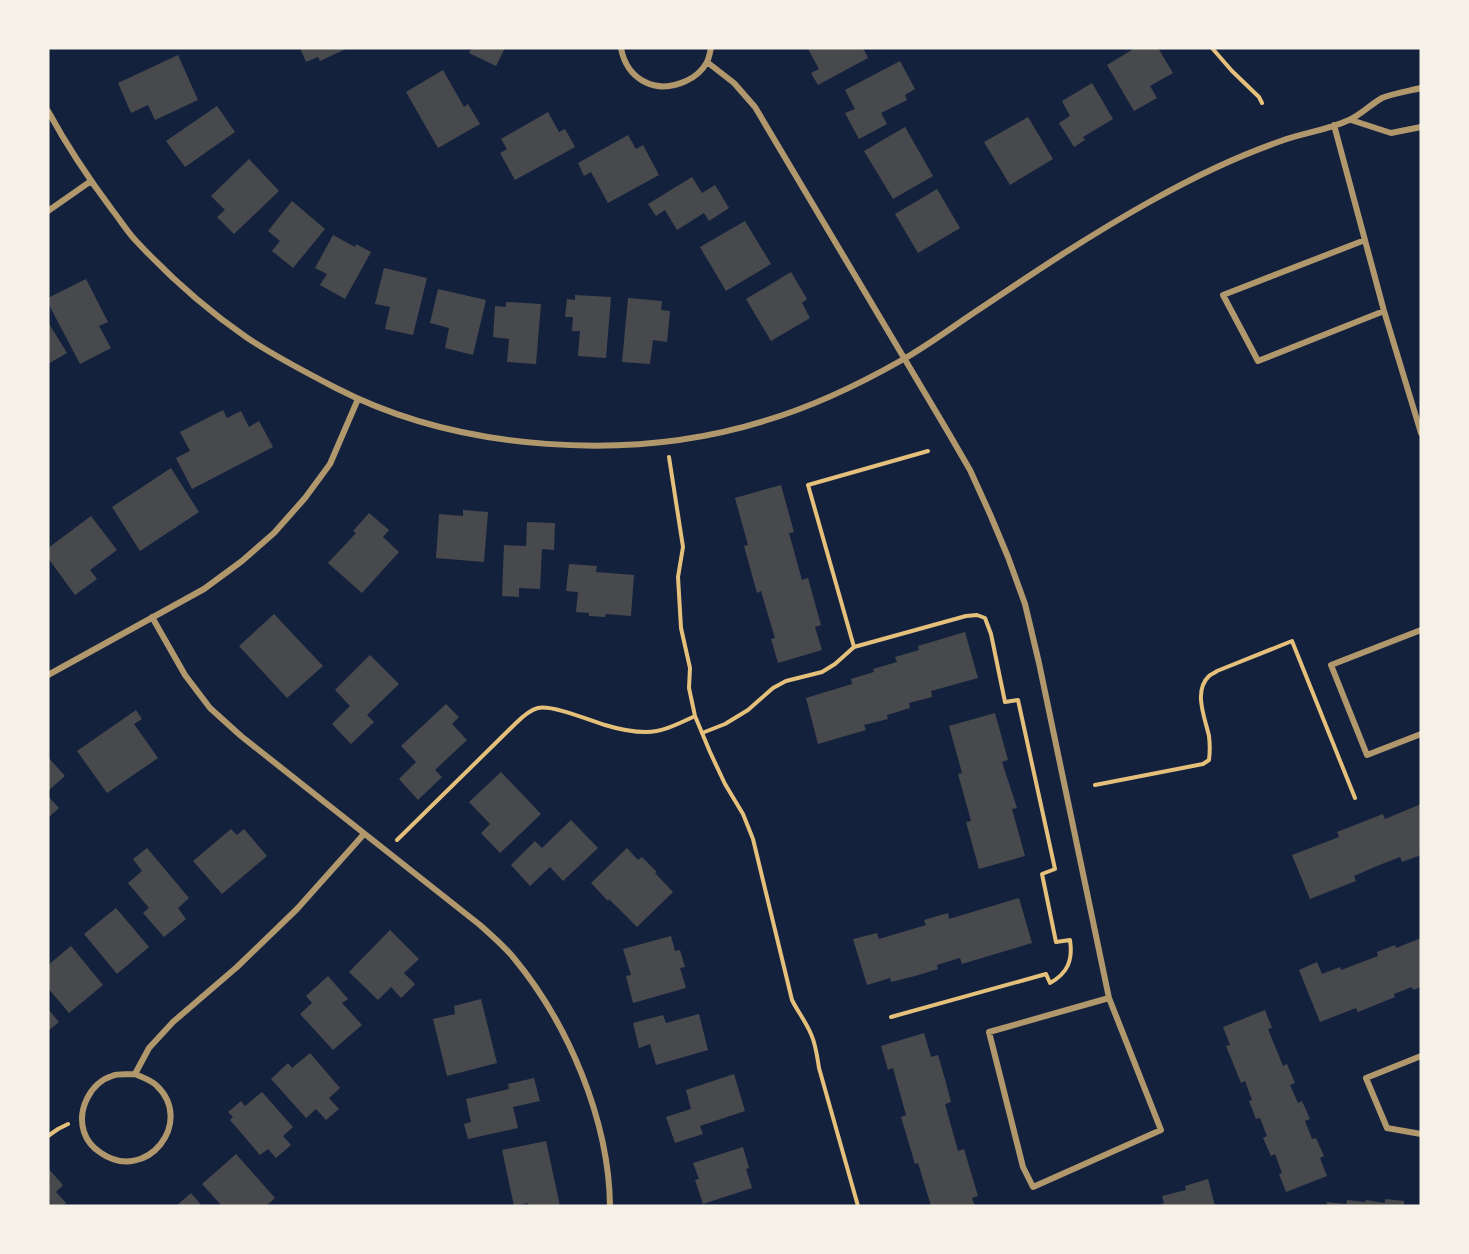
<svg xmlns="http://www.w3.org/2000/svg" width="1469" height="1254" viewBox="0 0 1469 1254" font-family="'Space Grotesk',sans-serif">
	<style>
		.building { fill: #48494c }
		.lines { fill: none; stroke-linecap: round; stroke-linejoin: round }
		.path { stroke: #e5c07b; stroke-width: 4 }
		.minor { stroke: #b1986c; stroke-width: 6 }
	</style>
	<rect width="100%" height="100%" fill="#14213d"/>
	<path class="building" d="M300,48H348L320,61L318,57L306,62Z
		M472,48H505L496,66L469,53Z
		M810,48H863L868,58L818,85L811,73L819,69L808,49Z
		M1135,48H1158L1173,73L1150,86L1157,98L1134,111L1107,65Z
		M178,55L198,100L155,120L148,105L131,113L118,83Z
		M900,61L915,89L905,95L907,100L881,113L887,124L859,139L845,113L855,109L845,90Z
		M443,70L464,107L468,104L480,124L438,148L406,92Z
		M1092,83L1113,119L1083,137L1085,140L1074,147L1059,123L1070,116L1062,101Z
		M217,106L235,132L185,167L166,141Z
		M548,112L559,132L565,129L575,147L515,180L500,153L507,149L501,139Z
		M1028,117L1053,159L1010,185L984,142Z
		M905,127L933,176L893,199L864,151Z
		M628,135L636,149L643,145L659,175L608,203L591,172L584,176L578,163Z
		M249,159L279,191L234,234L217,217L225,210L211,196Z
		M692,177L702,193L715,185L729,208L709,221L704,213L677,230L665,210L656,216L648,204Z
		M937,189L960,228L918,253L895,214Z
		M292,201L325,229L293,268L272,251L280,241L268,231Z
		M745,221L771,264L726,291L700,247Z
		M333,235L355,247L356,244L371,252L345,299L320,285L327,274L315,268Z
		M384,268L427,278L413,335L385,329L390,307L375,304Z
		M791,272L807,299L802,303L810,318L771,341L746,299Z
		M86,279L108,322L99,326L111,348L80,364L48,303V298Z
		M438,289L486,300L473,355L445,348L449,328L430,323Z
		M575,295L611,297L606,358L578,356L580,331H572L573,317H565L567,299L575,300Z
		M628,298L662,301L661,310L670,311L667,342L653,340L650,364L622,362Z
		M506,302L541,304L536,364L507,362L509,339L493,337L495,306L506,307Z
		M48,322L67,353L48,364Z
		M223,410L227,418L241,411L249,427L259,421L273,447L192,489L176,458L190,451L180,432Z
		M171,468L199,512L140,551L112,507Z
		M781,485L794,532L789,533L802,580L808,578L821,625L815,627L822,650L778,663L771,639L775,638L768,615L761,591L757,593L744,546L748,545L735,498Z
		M463,510L488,512L484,562L436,558L439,514L463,516Z
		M369,513L389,530L383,537L399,552L362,593L328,563L356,533L353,531Z
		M91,516L117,550L90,570L97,579L75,595L48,558V548Z
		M527,522L555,523L554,550L542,549L540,589L519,588V597L502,596L504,545L526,546Z
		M569,564L597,566L596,572L634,575L631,616L606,614L605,617L589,616V613L576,612L578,592L566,591Z
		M274,614L323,666L287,698L239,646Z
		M965,632L978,678L931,691L932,697L909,703L910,708L887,715L888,719L864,725L866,730L818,744L806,698L852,684L851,679L874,672L873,669L897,662L895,657L919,650L918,646Z
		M370,655L399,684L367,715L374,722L351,744L332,724L350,706L335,690Z
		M446,704L459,717L452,724L467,740L435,770L442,777L418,800L399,779L416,762L401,746Z
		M136,710L142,719L134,724L158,758L107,793L77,751Z
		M995,713L1008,760L1002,762L1017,808L1012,809L1025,856L979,869L966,822L971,821L958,774L962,773L949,726Z
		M48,757L65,776L48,791Z
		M501,772L541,814L500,853L481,833L490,824L469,802Z
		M48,796L59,808L48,818Z
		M1421,804V855L1402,862L1400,857L1377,866L1354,876L1356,881L1310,899L1292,855L1339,837L1337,832L1383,814L1385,819Z
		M571,820L598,848L563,881L550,867L530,886L511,865L535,841L542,848Z
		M231,829L237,835L244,829L267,856L222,894L193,861Z
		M147,848L189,898L178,908L186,919L164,937L143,913L149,908L128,883L142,871L133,859Z
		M627,848L638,860L642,857L657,872L655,873L673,892L637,927L609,899L608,901L591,883Z
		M1019,898L1032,943L962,964L960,958L937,965L938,969L915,976L891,982L890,978L867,985L853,939L877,933L879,939L926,925L924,920L948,913L949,919Z
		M116,908L149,947L117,974L84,934Z
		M390,930L419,959L404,973L415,984L401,998L391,987L378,1000L349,972Z
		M671,936L675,951L680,950L685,967L680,968L686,988L633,1003L626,976L631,975L623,949Z
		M1421,938V987L1413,990L1412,987L1394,994L1395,997L1358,1012L1356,1008L1320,1022L1299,970L1317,962L1322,974L1340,967L1341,970L1378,956L1377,952L1395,945L1396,948Z
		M71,946L103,985L69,1013L48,988V965Z
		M328,976L348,999L342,1003L362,1025L333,1050L300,1014L312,1003L306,996Z
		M481,999L497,1063L447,1076L433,1019L455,1014L454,1006Z
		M48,1009L59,1022L48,1031Z
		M1265,1010L1272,1028L1268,1029L1283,1066L1287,1064L1295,1083L1290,1085L1298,1103L1302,1101L1310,1119L1305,1121L1312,1139L1316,1138L1324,1156L1320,1158L1327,1176L1286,1192L1279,1174L1282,1173L1275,1154L1271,1156L1263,1138L1267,1136L1260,1118L1256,1119L1249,1101L1252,1100L1245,1081L1241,1083L1226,1046L1230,1045L1223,1027Z
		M699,1014L708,1050L656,1065L650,1044L639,1048L633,1023L663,1015L666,1023Z
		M924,1033L931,1057L938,1055L945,1079L951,1102L945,1104L958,1151L964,1149L978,1196L972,1198L975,1206H931L918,1163L915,1164L901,1117L906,1115L893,1068L888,1070L881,1046Z
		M310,1053L340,1088L329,1098L339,1109L326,1120L316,1109L306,1118L271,1079L288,1063L292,1068Z
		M734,1074L745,1111L700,1126L703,1134L675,1143L666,1117L691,1109L686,1090Z
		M534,1078L540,1101L513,1107L518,1128L468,1139L464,1124L471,1122L466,1099L509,1089L508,1084Z
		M262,1092L293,1127L283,1136L291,1145L276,1158L268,1149L260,1155L230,1120L233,1117L228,1112L241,1101L245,1106Z
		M546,1141L560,1206H529L528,1203L514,1206L502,1150Z
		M743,1147L749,1168L746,1169L752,1188L703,1204L695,1180L699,1179L693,1163Z
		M236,1154L275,1198L266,1206H222L202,1184Z
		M48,1168L63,1185L56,1192L66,1203L62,1206H48Z
		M1208,1179L1215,1206H1155L1164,1203L1162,1196L1186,1190L1185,1186Z
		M191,1193L202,1206H176Z
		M1385,1199L1404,1201V1206H1326L1327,1202L1346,1204L1347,1200L1365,1202L1366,1200L1385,1203Z"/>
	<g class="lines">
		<path class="path" d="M1212,48L1232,71L1259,97L1262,103
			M669,457L683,547L678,577L681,628L690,668L689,688L695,716L710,752L725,784L743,814L753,839L792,1000C798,1012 806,1022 811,1034C816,1045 817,1056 819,1068L858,1206
			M702,733L725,724L748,710L773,688L786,681L822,672L835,664L854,647
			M1095,785L1203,764L1209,760C1210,752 1210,744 1209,736C1205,718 1193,691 1209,676C1211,674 1215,673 1217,671L1292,641L1355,798
			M397,840L515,724C521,718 529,710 538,708C553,705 589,720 605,725C618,729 633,732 646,732C663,732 680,723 695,716
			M891,1017L1046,974L1050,983C1068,973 1073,960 1070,940L1056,942L1042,874L1055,869L1018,700L1005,702L991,634L985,618L977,615L966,616L854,647L808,485L928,451
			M48,1136L58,1129L68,1124"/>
		<path class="minor" d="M621,48C627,80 656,95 686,81C694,78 703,70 707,62C709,58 710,52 711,48
			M707,62L734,83L755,107L948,432L970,470L990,514L1008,557L1025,604L1039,663L1109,998L1161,1130L1033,1187L1023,1167L989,1032L1109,998
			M48,111C67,146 89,179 113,211C121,221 128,233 138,243C170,277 207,310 246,337C274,356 305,372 336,388C460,452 631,462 764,421C812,407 858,385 902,360C927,346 951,328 975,312C1033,273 1090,235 1151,201C1192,178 1235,157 1281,141C1303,133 1328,130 1349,120C1361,115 1371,104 1382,98C1394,93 1409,91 1421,88
			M1351,120L1391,133L1421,127
			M1334,125L1384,311L1421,433
			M48,211L91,181
			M1365,240L1223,295L1258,361L1384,311
			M152,617L185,675L210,708L241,736L480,925C491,935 503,945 513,957C568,1023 609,1120 610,1206
			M1421,630L1331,665L1367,755L1421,734
			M48,675L204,589L242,561L274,533L305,498L330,464L358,399
			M1421,1056L1366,1078L1387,1128L1421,1134
			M135,1074C142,1077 151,1080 156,1085C196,1122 146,1184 101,1153C93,1148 87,1141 84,1132C77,1110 90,1083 112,1076C119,1073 128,1075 135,1074L149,1048L173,1022L237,967L297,909L364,834"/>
	</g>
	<rect width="1469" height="1254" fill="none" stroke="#f6f1e7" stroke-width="99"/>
</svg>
